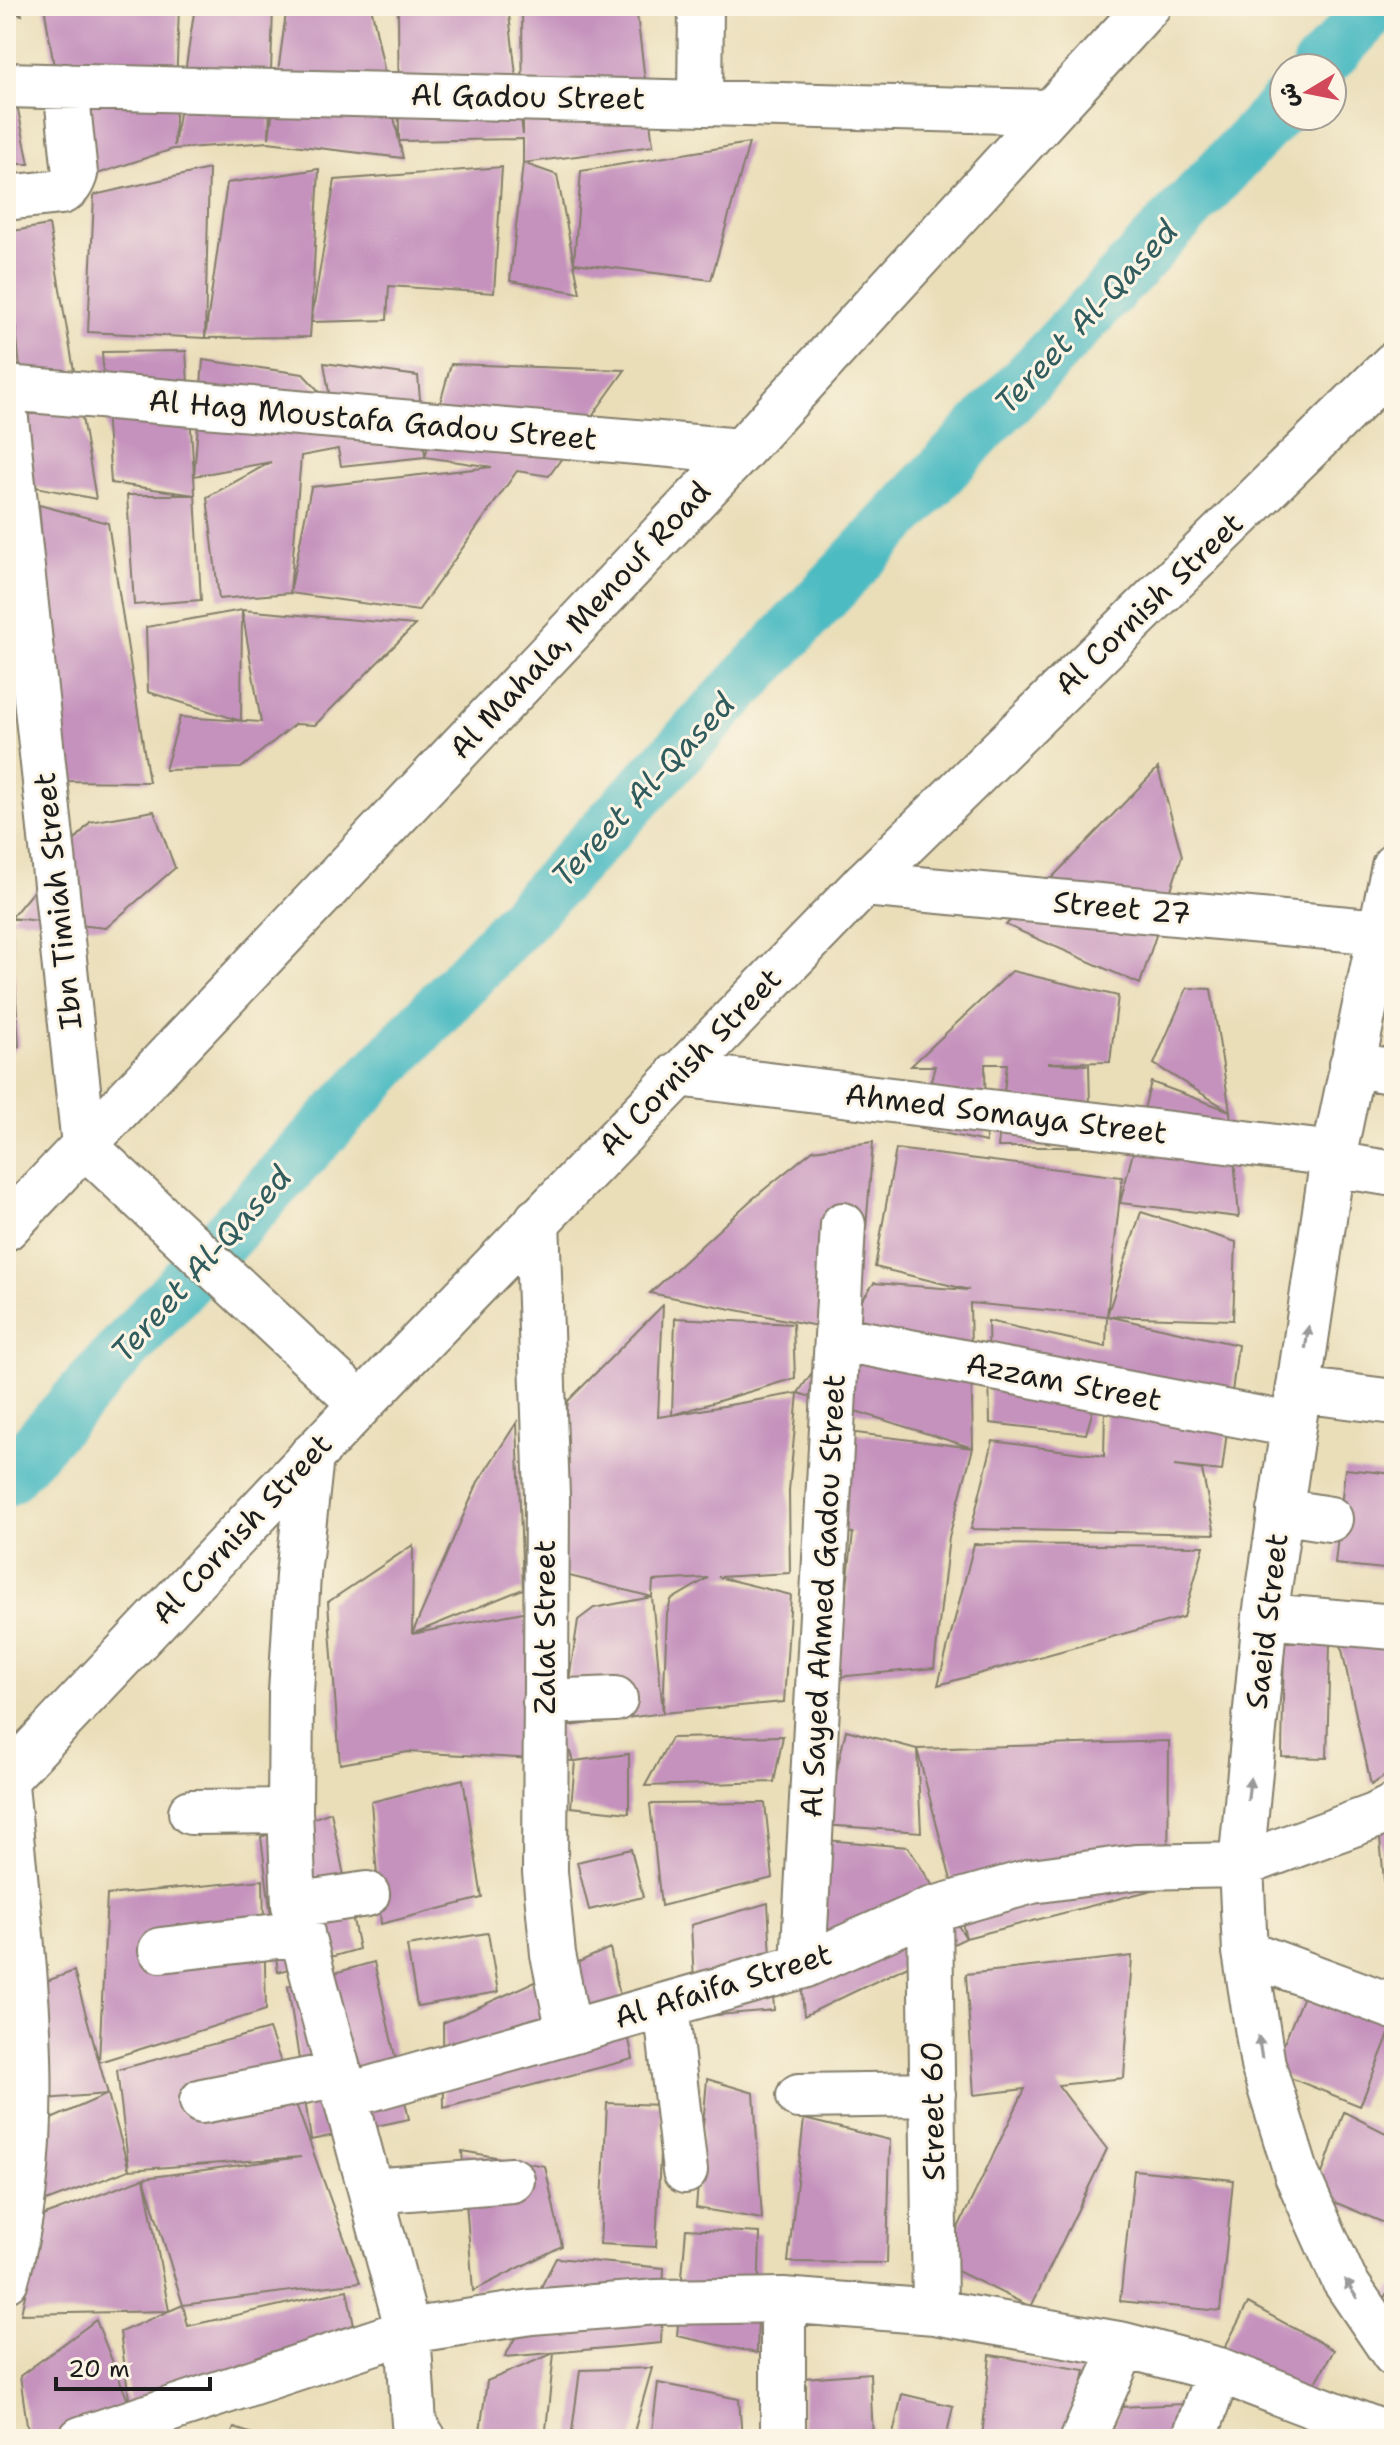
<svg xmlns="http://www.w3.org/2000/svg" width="1400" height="2445" viewBox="0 0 1400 2445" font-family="'Shantell Sans','Playpen Sans Arabic',sans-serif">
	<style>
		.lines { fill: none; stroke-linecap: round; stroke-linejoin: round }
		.canal { stroke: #4dbbc2; stroke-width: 54 }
		.building { fill: #c592bd }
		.minor-casing { stroke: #837d6a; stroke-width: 48 }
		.major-casing { stroke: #837d6a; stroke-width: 48 }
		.minor { stroke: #fff; stroke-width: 44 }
		.major { stroke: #fff; stroke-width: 44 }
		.oneway { fill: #999 }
		.labels { text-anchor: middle; stroke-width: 6; stroke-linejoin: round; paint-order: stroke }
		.street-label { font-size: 30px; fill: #1c1c1c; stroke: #fcf5e5 }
		.water-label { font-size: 32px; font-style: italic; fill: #305c5e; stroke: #fcf5e5 }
	</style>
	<rect width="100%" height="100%" fill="#fcf5e5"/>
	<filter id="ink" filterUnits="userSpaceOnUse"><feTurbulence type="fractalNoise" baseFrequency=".0125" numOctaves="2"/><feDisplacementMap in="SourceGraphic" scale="16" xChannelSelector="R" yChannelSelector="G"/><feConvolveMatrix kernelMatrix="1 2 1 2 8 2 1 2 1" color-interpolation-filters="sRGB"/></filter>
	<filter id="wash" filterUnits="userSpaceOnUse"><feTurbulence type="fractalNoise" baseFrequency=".006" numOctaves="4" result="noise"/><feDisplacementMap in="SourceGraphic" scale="32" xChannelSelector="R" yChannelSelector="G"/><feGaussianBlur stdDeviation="1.8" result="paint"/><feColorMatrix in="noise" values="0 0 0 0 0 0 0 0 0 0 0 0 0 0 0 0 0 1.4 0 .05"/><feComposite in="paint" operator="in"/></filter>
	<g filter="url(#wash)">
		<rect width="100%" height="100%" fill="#eadeb9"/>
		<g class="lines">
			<path class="canal" d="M1318,68L1376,6
				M6,1479L271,1187L1284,105"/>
		</g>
		<g id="blocks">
			<path class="building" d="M6,6H20L22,15L6,10Z
				M44,6H179L174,146L195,6H273L269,138L287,6H371L399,141L398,6H508L523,135L522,6H636L653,146L523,163L557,175L574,263L581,171L749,143L711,280L574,263L580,293L510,281L523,163V139L399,141L403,158L268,142L173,149L73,182Z
				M6,55H7L29,164H6Z
				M502,167L494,293L389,286L387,320L311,322L310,337L205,338L88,332L94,195L209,169L205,338L227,183L319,169L311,322L335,180Z
				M49,225L96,499L31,486L7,232Z
				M186,351L194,476L201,600L134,605L127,495H195L111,483L102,352Z
				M203,360L303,374L331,404L324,363L418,376L425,457L341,466L338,449L301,456L290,593L219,599L207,497L271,462L194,476Z
				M451,364L625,370L549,476L517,471L418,611L290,593L311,487L492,467L425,457Z
				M39,505L108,523L149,782L62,781Z
				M242,610L241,721L148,692L146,627L242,610L415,625L315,725L295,724L241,768L165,770L180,717L245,721L261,722Z
				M1158,768L1182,856L1140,984L1006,925Z
				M154,811L175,868L106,928L11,918L90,822Z
				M6,877H8L19,1046L6,1055Z
				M1012,971L1118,996L1110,1062L1048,1063L1089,1065L1091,1147H998L1007,1064H985L986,1142L918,1128L935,1066H911Z
				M1187,988L1211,989L1230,1111L1154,1064Z
				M1151,1082L1230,1111L1239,1217L1120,1203Z
				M873,1142L860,1303L874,1283L969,1290L875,1267L896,1149L1122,1177L1107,1316L970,1303L973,1448L949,1537L934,1668L837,1677L853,1533L826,1531L849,1432L973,1448L798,1393L850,1317L822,1327L650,1293L750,1201L813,1150Z
				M1141,1212L1236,1242L1233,1320L1107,1316Z
				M663,1305L658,1417L672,1415L675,1318L793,1324L795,1378L672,1415L798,1393L789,1491L790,1573L718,1577L791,1595L784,1702L663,1713L667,1614L671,1600L708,1578L653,1581L652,1597L546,1570L568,1401Z
				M1107,1316L1238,1345L1222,1471L1174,1466L1202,1470L1215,1534L971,1529L993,1441L1104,1456L1106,1365L1086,1434L990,1423L988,1321L1106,1347Z
				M517,1422L523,1589L412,1634L523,1612L573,1761L408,1752L340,1764L328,1602L413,1545L412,1634L478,1482Z
				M1345,1469L1394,1474V1570L1335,1564Z
				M974,1544L1204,1546L1184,1617L938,1685Z
				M652,1597L663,1713L562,1727L578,1620L594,1608Z
				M1394,1627V1770L1371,1785L1340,1640Z
				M1284,1641L1330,1642L1327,1758L1282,1757Z
				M846,1730L917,1749L921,1832L824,1825Z
				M783,1736L774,1782L645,1786L671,1738Z
				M1169,1741L1168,1886L966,1938L804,2016L790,1837L908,1847L966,1938L917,1749Z
				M629,1754V1813L571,1807L575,1761Z
				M463,1779L482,1898L381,1924L371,1802Z
				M765,1803L773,1878L661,1906L650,1804Z
				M331,1812L359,1949L278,1972L261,1837Z
				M1379,1829H1394V1961H1392Z
				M631,1849L643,1897L589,1910L577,1862Z
				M263,1880L266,2010L99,2062L108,2094L129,2170L6,2216V2139L108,2094L6,2102V1996L74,1971L99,2062L107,1895Z
				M768,1903L774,2010L696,2017L691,1925Z
				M488,1933L498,1992L417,2006L407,1946Z
				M610,1948L633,2059L444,2108L443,2023Z
				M1132,1956L1124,2078L1058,2085L1107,2149L1031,2307L941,2263L1025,2089L974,2095L966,1974Z
				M374,1962L409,2119L311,2140L288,1986Z
				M1307,1986L1394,2022L1360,2106L1273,2071Z
				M269,2029L360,2282L183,2305L144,2178L301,2157L129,2170L117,2070Z
				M707,2079L754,2093L762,2219L696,2208Z
				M607,2103L662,2105L656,2247L600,2244Z
				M1344,2112L1394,2137V2227L1315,2194Z
				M804,2119L890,2140L887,2263L788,2262Z
				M462,2151L545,2166L562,2246L473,2291Z
				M1134,2170L1233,2180L1220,2311L1120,2301Z
				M144,2178L169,2311L21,2314L42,2216Z
				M686,2229L760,2233L757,2353L677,2336Z
				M556,2258L664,2268L661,2343L505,2357Z
				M1394,2286V2318L1378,2304Z
				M347,2290L355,2331L130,2406L120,2332L183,2305L188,2326Z
				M1248,2303L1334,2350L1308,2397L1223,2351Z
				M96,2320L130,2406L40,2439H29L20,2376Z
				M554,2353L545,2439H479L487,2381Z
				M990,2355L1085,2370L1073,2439H982Z
				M652,2368L632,2439H571L580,2370Z
				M870,2373L873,2439H802L804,2378Z
				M658,2383L739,2399L742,2439H651Z
				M902,2394L953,2406L946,2439H892Z
				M1184,2404L1179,2439H1109L1120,2407Z
				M234,2428L266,2438L265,2439H229Z"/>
		</g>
	</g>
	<g filter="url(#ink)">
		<use href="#blocks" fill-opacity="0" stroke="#837d6a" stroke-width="2"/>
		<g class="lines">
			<defs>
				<path id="minor" d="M6,85L1050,112
					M700,102L701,6
					M6,198L61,192C69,188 72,183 75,174L66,86
					M6,388L741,451
					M6,419L84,1145
					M1394,866L1332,1164L1265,1616L1241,1865L1245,1952L1263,2065L1297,2175L1344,2280L1394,2354
					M864,884L1380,932
					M1352,1064L1394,1072
					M678,1074L1334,1154
					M1332,1164L1394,1174
					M537,1220L547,1496L545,1872L553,1954L569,2032
					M837,1338L1292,1425
					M1300,1390L1394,1402
					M311,1456L298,1575L291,1692L290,1811L294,1905L408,2331L414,2424L424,2439
					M1280,1511L1330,1519
					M1265,1616L1394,1627
					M545,1702L615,1699
					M6,1784C20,1944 51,2123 6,2280
					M191,1812L290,1811
					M294,1905L367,1894
					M930,1910L935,2312
					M161,1950L302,1933
					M1245,1952L1394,2007
					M803,1966L843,1225
					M666,2005L685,2171
					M345,2096L803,1966L930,1910L1032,1881L1136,1867L1241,1865L1375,1816L1394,1806
					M799,2096L933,2094
					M202,2101L340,2074
					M371,2191L512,2180
					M783,2300V2439
					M81,2439L408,2331L531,2312L657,2302L783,2300L935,2312L1124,2345L1219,2370L1394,2437
					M1083,2439L1124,2345
					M1194,2439L1219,2370"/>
				<path id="major" d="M84,1145L361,1404
					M6,1228L741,451L1148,6
					M6,1779L361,1404L864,884L1394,364"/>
			</defs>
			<use href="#minor" class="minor-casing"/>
			<use href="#major" class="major-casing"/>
			<use href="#minor" class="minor"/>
			<use href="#major" class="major"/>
		</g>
		<defs><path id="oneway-solid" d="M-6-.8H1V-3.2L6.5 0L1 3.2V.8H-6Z" transform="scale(2)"/></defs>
		<g class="oneway">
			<use href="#oneway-solid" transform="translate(1307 1337) rotate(-82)"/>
			<use href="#oneway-solid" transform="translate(1249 1789) rotate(-84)"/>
			<use href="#oneway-solid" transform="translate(1260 2047) rotate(-99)"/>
			<use href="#oneway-solid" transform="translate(1351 2289) rotate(-123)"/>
		</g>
	</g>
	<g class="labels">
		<g class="street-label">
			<text transform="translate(528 97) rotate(1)" y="10">Al Gadou Street</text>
			<text transform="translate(373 420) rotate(5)" y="10">Al Hag Moustafa Gadou Street</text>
			<text transform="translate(1149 604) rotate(-44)" y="10">Al Cornish Street</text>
			<text transform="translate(580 620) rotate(-47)" y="10">Al Mahala, Menouf Road</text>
			<text transform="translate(58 901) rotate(-96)" y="10">Ibn Timiah Street</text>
			<text transform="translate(1122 908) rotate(5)" y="10">Street 27</text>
			<text transform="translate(690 1062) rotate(-46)" y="10">Al Cornish Street</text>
			<text transform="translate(1006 1114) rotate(7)" y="10">Ahmed Somaya Street</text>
			<text transform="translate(1064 1382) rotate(11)" y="10">Azzam Street</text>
			<text transform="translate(242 1529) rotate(-47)" y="10">Al Cornish Street</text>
			<text transform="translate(823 1596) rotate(-87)" y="10">Al Sayed Ahmed Gadou Street</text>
			<text transform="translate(1267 1621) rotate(-83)" y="10">Saeid Street</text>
			<text transform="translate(545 1627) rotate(-90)" y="10">Zalat Street</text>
			<text transform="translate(723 1986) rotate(-17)" y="10">Al Afaifa Street</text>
			<text transform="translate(933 2111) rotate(-91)" y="10">Street 60</text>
		</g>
		<g class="water-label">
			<text transform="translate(1086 317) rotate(-47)" y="11">Tereet Al-Qased</text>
			<text transform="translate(643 790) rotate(-47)" y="11">Tereet Al-Qased</text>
			<text transform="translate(201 1264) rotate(-48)" y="11">Tereet Al-Qased</text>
		</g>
	</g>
	<rect width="1400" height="2445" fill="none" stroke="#fcf5e5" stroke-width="32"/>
	<g transform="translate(1308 92) rotate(260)"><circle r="38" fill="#fcf5e5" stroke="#a29e95" stroke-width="2"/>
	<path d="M0-6L14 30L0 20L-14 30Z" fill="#d1495b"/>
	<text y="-12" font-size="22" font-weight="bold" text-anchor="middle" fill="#1c1c1c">ش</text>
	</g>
	<path d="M56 2377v12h154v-12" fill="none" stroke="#1c1c1c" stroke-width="4"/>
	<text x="68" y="2377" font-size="24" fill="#1c1c1c" stroke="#fcf5e5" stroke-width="6" paint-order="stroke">20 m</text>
</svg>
